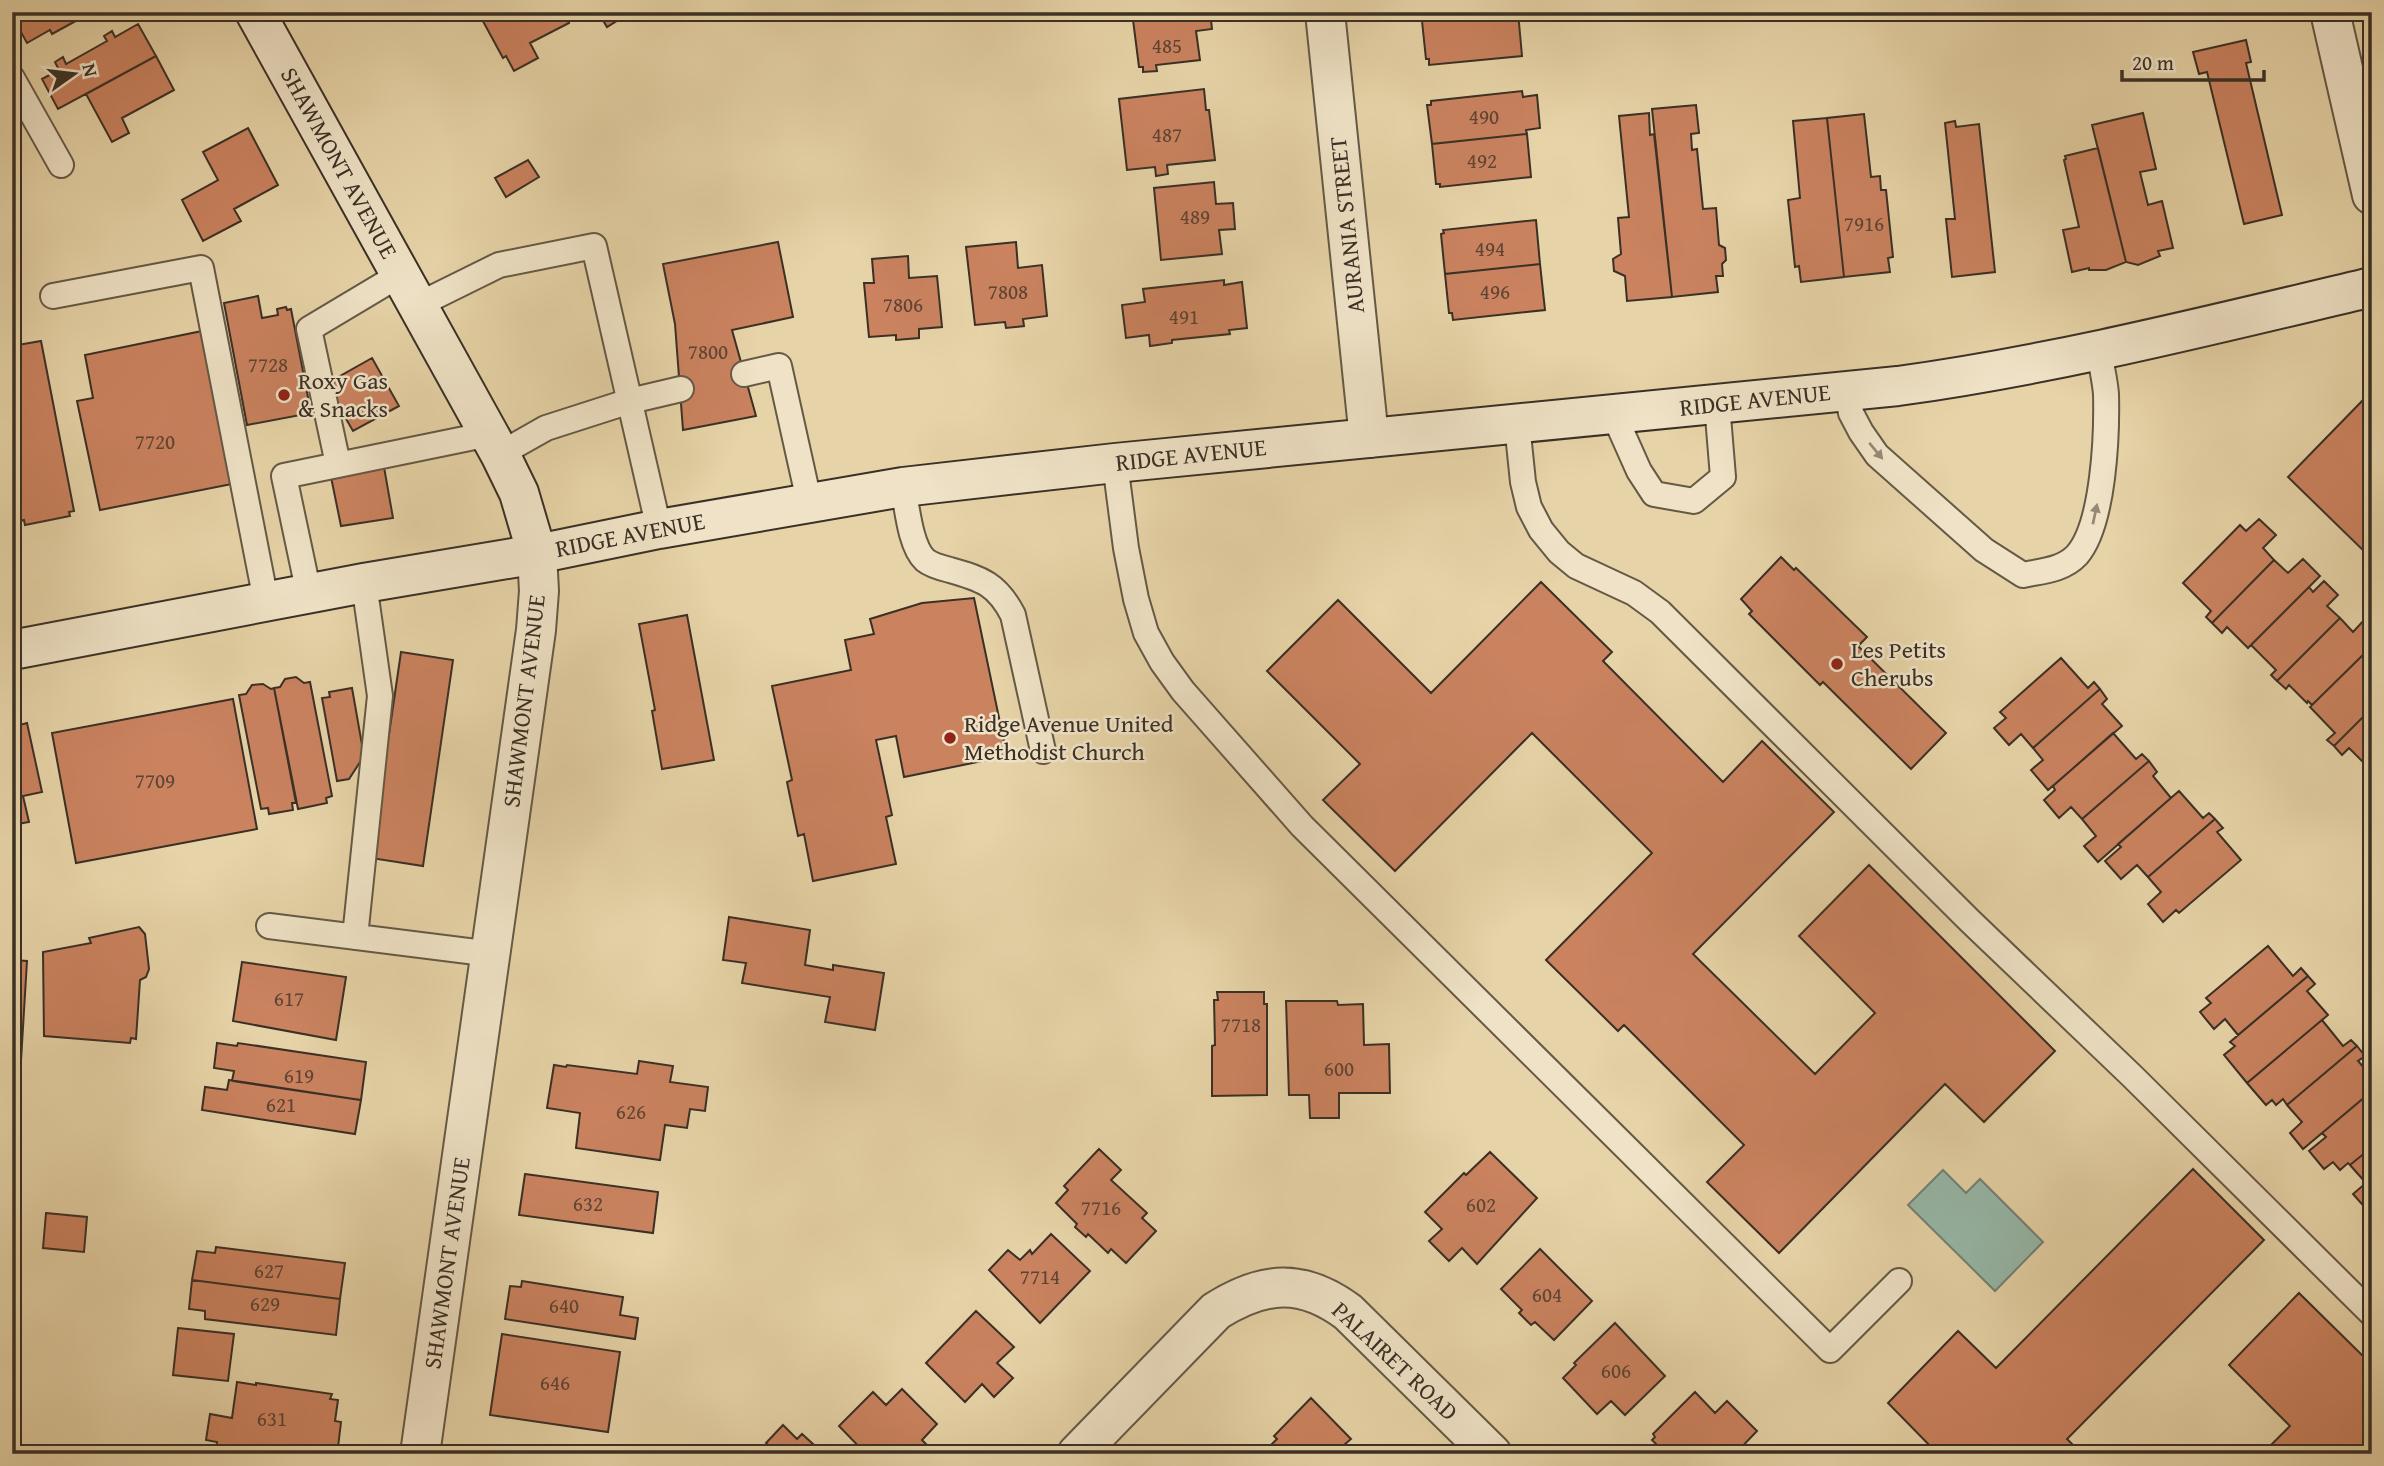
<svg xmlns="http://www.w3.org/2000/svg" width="2384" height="1466" viewBox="0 0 2384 1466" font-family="'Gentium Book Plus',serif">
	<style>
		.water { fill: #96b8a9; stroke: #718275; stroke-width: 2 }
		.building { fill: #ca825f; stroke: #3a3026; stroke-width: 2 }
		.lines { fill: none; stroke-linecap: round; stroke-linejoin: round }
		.service-casing { stroke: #655946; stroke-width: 28 }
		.minor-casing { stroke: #655946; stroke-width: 42 }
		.tertiary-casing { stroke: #655946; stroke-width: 42 }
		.secondary-casing { stroke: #3a3026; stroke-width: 42 }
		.service { stroke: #efe2c6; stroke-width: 24 }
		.minor { stroke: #efe2c6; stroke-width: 38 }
		.tertiary { stroke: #efe2c6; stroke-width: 38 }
		.secondary { stroke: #efe2c6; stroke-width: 38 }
		.oneway { fill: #948976 }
		.poi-dot { fill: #8f2418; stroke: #efe2c6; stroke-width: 2.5 }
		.labels { text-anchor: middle; stroke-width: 5; stroke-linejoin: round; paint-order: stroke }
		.number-label { font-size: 21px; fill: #5e4434 }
		.street-label { font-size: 24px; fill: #3a3026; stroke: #efe2c6 }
		.poi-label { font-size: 24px; fill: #3a3026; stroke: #efe2c6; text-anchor: start }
	</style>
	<rect width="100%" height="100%" fill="#e6d3a7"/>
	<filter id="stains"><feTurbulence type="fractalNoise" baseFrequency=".00286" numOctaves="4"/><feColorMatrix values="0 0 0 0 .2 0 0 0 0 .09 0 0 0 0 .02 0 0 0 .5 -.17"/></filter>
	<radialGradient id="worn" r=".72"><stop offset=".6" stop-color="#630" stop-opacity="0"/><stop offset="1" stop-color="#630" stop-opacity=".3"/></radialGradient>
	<path class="water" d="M1943,1170L1966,1193L1980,1179L2043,1242L1995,1291L1908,1205Z"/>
	<path class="building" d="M19,12H92L52,34L50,30L27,43L12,16Z
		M478,12H564L569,23L530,43L538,58L514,71L506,56L503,58Z
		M598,12H631L607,27Z
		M1132,12H1210L1212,29L1196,31L1200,60L1156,65L1157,71L1143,72V67H1139Z
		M1421,12H1505L1422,21Z
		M1505,12H1518L1522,56L1429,65V59H1426L1422,21Z
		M138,24L156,56L58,109L42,79L59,70L55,62L63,57L66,64L107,41L104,36L112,31L115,37Z
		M2246,40L2251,62L2246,63L2282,215L2244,224L2207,72L2199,74L2193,52Z
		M156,56L174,90L122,118L129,133L112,142L86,94Z
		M1204,89L1206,110H1209L1215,160L1167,165L1168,174L1156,176L1155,167L1127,170L1119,99Z
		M1522,91L1523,97L1537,95L1540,128L1526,130L1527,134L1432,144L1427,105H1431V101Z
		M1696,105L1699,133L1691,134L1692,150L1697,149L1703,209L1716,208L1719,245L1725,248L1726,260L1722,264L1723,276H1716L1718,292L1672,297L1652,109Z
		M1649,113L1650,135L1654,134L1672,297L1627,301L1625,276L1614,271L1613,259L1621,254L1618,218L1629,217L1619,116Z
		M2143,113L2156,169L2140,172L2148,205L2162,201L2173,248L2158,251L2160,256L2138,265L2126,262L2092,125Z
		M1864,114L1871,177L1880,176L1881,190H1886L1893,257L1888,258L1890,272L1844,277L1827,118Z
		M1827,118L1844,277L1801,282L1799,266L1795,267L1788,200L1800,198L1793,121Z
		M1955,121L1956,127L1979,124L1995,272L1952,277L1946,219H1955L1945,123Z
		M248,128L278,185L234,209L241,221L203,241L182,200L218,180L203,152Z
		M1527,134L1531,177L1440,187V184H1436L1432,144Z
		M2098,148L2126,262L2106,270H2089V268L2072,272L2063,230L2079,227L2064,160L2066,159L2065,156Z
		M528,160L539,177L506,197L495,178Z
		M1214,182L1216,204L1233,203L1235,229L1219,230L1222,254L1161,260L1154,188Z
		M1536,220L1540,264L1445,274L1441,234L1444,233L1443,230Z
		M778,242L793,317L732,330L756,416L683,430L675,324L663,264Z
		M1016,242L1018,268L1042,265L1047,316L1023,319L1024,326L1006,328L1005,322L975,325L966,247Z
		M908,256L909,278L937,276L942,327L919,329V338L896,340V335L869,337L864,283H874L872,259Z
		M1540,264L1545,310L1453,320L1452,313H1449L1445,274Z
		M1224,280V285L1242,282L1247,328L1229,330L1230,334L1172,340V343L1150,346L1149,335L1126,338L1122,305L1145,302L1143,289Z
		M258,296L262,318L278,315L277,309L286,307L287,310L291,309L311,413L247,425L224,303Z
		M202,331L232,484L100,510L77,401L93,398L85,355Z
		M41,341L74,511L69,512L70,516L25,525L24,520L12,523V346Z
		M372,358L399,406L353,431L326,384Z
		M2364,399L2372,406V559L2288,477Z
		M384,467L393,518L341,526L331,477Z
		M2259,519L2276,535L2263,548L2274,560L2212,623L2206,617L2211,611L2183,583L2240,525L2246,531Z
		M1781,557L1794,570L1796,568L1867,637L1858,646L1946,733L1911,769L1823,682L1820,685L1749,614L1752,611L1741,599Z
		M2303,559L2320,576L2248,648L2227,627L2222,633L2212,623L2274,560L2288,573Z
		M2324,581L2338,595L2327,606L2340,618L2277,681L2271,675L2276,670L2251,645L2309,587L2313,592Z
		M1541,582L1612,652L1603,661L1723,782L1762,741L1834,812L1693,954L1815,1074L1875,1013L1799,936L1869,865L2055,1051L1984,1122L1945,1084L1779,1253L1707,1182L1744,1145L1624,1025L1618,1031L1546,960L1652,853L1532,733L1395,871L1323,800L1360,764L1267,671L1338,600L1431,693Z
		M974,598L1007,756L904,777L896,736L876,740L892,815L886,817L896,864L813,881L804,834L798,836L787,782L792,780L772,686L851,670L845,640L874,634L870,619L922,603Z
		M687,615L714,760L662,769L652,711L655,710L639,624Z
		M2340,618L2353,632L2366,618L2372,624V646L2312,705L2308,701L2307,703L2289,685L2286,689L2277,681Z
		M2367,651L2372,655V708L2334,746L2327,740L2335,733L2310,707Z
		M401,652L453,660L423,866L371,858Z
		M2061,658L2088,688L2094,682L2100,689L2033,748L2021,734L2009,745L1994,728L2006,718L2000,712Z
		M296,677L304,683L310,682L332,796L326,798L327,803L298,809L274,688L280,687L285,679Z
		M263,684L271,689L274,688L296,803H292L293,810L269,814L268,808L261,809L239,695L246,694L252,685Z
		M352,688L364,756L349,779L337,781L322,698L330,697L329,692Z
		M2100,689L2107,699L2102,704L2122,726L2048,790L2031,770L2043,760L2033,748Z
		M233,699L257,829L76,863L52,733Z
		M2372,708V771L2349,748L2342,755L2334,746Z
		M27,723L42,792L23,796L29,822L12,825V727Z
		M2113,733L2136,759L2142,754L2149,761L2082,819L2071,807L2059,818L2044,800L2055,790L2053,786Z
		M2149,761L2157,772L2153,776L2171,798L2098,862L2084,846L2096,836L2082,819Z
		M2179,791L2203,818L2209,813L2215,819L2148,877L2137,865L2121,879L2105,861L2121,847L2118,844Z
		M2215,819L2223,828L2217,832L2241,860L2179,913L2176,910L2163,922L2148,904L2161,892L2148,877Z
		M729,917L810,930L805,965L833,970V965L884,973L875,1030L825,1022L830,997L742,983L746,963L723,960Z
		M139,927L145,934L149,969L146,977L140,980L136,1039L131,1038L130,1043L44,1036L43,952L91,943L89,938Z
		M2268,946L2293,976L2301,968L2308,976L2238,1035L2225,1019L2214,1029L2200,1012L2211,1003L2206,998Z
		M12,960L27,961L12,1210Z
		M242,962L346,977L336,1040L233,1021Z
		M2308,976L2315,984L2307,991L2328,1015L2247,1083L2224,1055L2235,1046L2230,1042Z
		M1217,992H1264V1004H1267V1095L1212,1096V1046L1215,1045L1214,1000H1218Z
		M1286,1001H1337L1338,1005L1363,1004L1364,1045L1389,1044L1390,1093H1339V1118H1310L1309,1095H1289Z
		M2322,1020L2343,1046L2351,1040L2357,1046L2287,1105L2283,1099L2276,1105L2272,1100L2266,1105L2247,1083Z
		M217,1043L237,1046L238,1043L366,1062L361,1100L232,1081L234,1071L214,1068Z
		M2357,1046L2365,1056L2358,1061L2372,1077V1091L2303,1149L2290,1133L2302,1122L2287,1105Z
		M639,1061L673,1066L670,1082L708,1087L705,1111L690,1109L687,1128L665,1125L660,1160L576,1148L580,1113L547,1108L554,1065L566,1067L567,1065L637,1074Z
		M229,1080L361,1100L355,1134L202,1110L205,1087L227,1090Z
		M2372,1091V1147L2350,1165L2348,1163L2340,1170L2333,1162L2324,1169L2309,1151L2326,1137L2322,1133Z
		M2372,1147V1208L2368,1211L2353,1194L2366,1183L2350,1165Z
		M1099,1149L1121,1170L1111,1180L1147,1213L1142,1218L1156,1231L1126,1263L1111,1249L1108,1253L1088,1234L1086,1237L1075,1227L1077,1224L1056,1203L1068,1190L1064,1186Z
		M1490,1152L1537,1198L1477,1264L1462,1248L1449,1261L1429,1241L1442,1229L1425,1212L1464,1173L1466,1175Z
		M2193,1169L2264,1240L2067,1439L2082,1454H1938L1888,1403L1958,1331L1996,1368Z
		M525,1174L658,1192L653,1233L519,1215Z
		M46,1213L87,1217L84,1252L43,1248Z
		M1051,1234L1090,1271L1040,1323L989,1270L1008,1250L1020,1260L1030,1250L1032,1254Z
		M216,1247L345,1263L340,1299L192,1280L197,1251L215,1253Z
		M1540,1249L1592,1301L1554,1340L1535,1322L1531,1325L1519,1313L1522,1310L1501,1289Z
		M192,1280L340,1299L336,1335L205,1319V1311L189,1309Z
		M522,1281L623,1297L620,1315L638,1318L635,1339L505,1319L510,1286L521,1287Z
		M2299,1293L2372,1365V1454H2262L2290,1426L2229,1365Z
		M976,1311L1014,1347L997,1363L1013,1378L994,1397L982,1384L965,1402L926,1363Z
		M1615,1323L1665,1376L1625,1415L1611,1401L1597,1414L1563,1378L1576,1365L1574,1363Z
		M178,1328L234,1334L228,1381L173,1375Z
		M502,1334L620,1352L608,1432L490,1415Z
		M237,1382L256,1385V1383L332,1394L330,1399L338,1400L335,1421L341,1422L338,1447L332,1446L330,1454L216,1452L217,1442L206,1440L210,1414L232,1418Z
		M902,1389L937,1424L922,1440L935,1453L866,1454L839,1426L873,1392L886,1405Z
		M1695,1392L1715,1413L1727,1401L1757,1431L1735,1454H1666L1652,1440L1655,1437L1653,1434Z
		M1311,1398L1351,1439L1344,1445L1353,1454H1262L1277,1439L1274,1436Z
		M783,1425L797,1439L802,1434L824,1454H767L772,1448L766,1443Z"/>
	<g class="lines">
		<defs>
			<path id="service" d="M12,78L61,165
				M53,296L201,268L266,601
				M418,305L499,265L594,246L659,529
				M744,374L779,366L809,501
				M1847,391L1851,413L1861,432L1877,455L1984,550L2023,575C2042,571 2063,570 2077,555C2104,524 2107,434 2106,394C2105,380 2101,365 2099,351
				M1614,415L1639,471L1654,494L1694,501L1723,477L1717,404
				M1517,424L1523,482L1529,507L1541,530L1559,552L1576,566L1634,593L1660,612L1970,921L2132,1076L2372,1314
				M500,454L546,428L630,401L681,389
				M1115,463L1126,548L1136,599L1146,633L1162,662L1183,691L1302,826L1830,1350L1899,1281
				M338,464L309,329L401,274
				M903,487C907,506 910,546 925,560C931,565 942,568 950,570C982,579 997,584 1013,615L1043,751
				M309,594L284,476L489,434
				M269,926L492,954
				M355,937L380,696L364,583"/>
			<path id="minor" d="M1325,12L1369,438
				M2330,12L2372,195
				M1077,1454L1216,1311C1264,1281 1302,1278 1348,1312L1492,1454"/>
			<path id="tertiary" d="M420,1454L536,630L539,591L537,554"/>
			<path id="secondary" d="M255,12L500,454L519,493L537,554
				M12,650L364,583L537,554L659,529L903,487L1115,463L1898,386C2058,364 2215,324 2372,287"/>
		</defs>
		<use href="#service" class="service-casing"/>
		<use href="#minor" class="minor-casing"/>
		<use href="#tertiary" class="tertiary-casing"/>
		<use href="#secondary" class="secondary-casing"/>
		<use href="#service" class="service"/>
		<use href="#minor" class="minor"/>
		<use href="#tertiary" class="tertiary"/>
		<use href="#secondary" class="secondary"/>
	</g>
	<defs><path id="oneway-solid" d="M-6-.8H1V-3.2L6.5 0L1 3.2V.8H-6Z" transform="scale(1.75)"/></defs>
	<g class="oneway">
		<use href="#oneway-solid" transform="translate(1876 451) rotate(50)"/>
		<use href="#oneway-solid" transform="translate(2095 514) rotate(-78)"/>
	</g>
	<g class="poi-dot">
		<circle cx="284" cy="395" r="7"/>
		<circle cx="1837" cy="664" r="7"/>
		<circle cx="950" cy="738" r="7"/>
	</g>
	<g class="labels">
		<g class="number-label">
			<text x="1167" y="53">485</text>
			<text x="1484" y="124">490</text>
			<text x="1167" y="142">487</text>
			<text x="1482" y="168">492</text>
			<text x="1195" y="224">489</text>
			<text x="1864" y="231">7916</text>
			<text x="1490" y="256">494</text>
			<text x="1008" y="299">7808</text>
			<text x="1495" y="299">496</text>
			<text x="903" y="312">7806</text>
			<text x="1184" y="324">491</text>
			<text x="708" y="359">7800</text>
			<text x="268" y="372">7728</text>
			<text x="155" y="449">7720</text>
			<text x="155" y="788">7709</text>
			<text x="289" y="1006">617</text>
			<text x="1241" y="1032">7718</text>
			<text x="1339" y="1076">600</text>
			<text x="299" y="1083">619</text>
			<text x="281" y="1112">621</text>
			<text x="631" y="1119">626</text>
			<text x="588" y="1211">632</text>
			<text x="1481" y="1212">602</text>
			<text x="1101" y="1215">7716</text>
			<text x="269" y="1278">627</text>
			<text x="1040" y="1284">7714</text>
			<text x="1547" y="1302">604</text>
			<text x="265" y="1311">629</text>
			<text x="564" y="1313">640</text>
			<text x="1616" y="1378">606</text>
			<text x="555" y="1390">646</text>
			<text x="272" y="1426">631</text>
		</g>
		<g class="street-label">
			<text transform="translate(339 163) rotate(61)" y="8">SHAWMONT AVENUE</text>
			<text transform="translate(1347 225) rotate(-96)" y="8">AURANIA STREET</text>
			<text transform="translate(1755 400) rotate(-6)" y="8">RIDGE AVENUE</text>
			<text transform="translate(1191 455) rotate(-6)" y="8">RIDGE AVENUE</text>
			<text transform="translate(630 535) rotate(-11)" y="8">RIDGE AVENUE</text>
			<text transform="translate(524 701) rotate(-83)" y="8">SHAWMONT AVENUE</text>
			<text transform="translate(447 1263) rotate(-82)" y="8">SHAWMONT AVENUE</text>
			<text transform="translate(1395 1361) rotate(43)" y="8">PALAIRET ROAD</text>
		</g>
		<g class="poi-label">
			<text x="298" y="389">Roxy Gas<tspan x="298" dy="28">&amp; Snacks</tspan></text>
			<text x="1851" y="658">Les Petits<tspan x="1851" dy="28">Cherubs</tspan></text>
			<text x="964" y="732">Ridge Avenue United<tspan x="964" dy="28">Methodist Church</tspan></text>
		</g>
	</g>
	<rect width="2384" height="1466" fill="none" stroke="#e6d3a7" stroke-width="42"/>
	<rect x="14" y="14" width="2356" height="1438" fill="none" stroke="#3a3026" stroke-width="3.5"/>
	<rect x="21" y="21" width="2342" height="1424" fill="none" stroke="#3a3026" stroke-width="2"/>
	<g transform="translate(74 74) rotate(76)" stroke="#efe2c6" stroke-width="5" paint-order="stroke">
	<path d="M0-5L12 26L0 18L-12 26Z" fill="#3a3026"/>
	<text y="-10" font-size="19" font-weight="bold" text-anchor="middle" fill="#3a3026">N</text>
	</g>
	<path d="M2122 70v10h142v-10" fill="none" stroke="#3a3026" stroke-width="3.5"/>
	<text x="2132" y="70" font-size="21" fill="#3a3026" stroke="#efe2c6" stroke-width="5" paint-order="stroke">20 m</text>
	<rect width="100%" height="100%" filter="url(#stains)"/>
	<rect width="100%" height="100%" fill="url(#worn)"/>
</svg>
